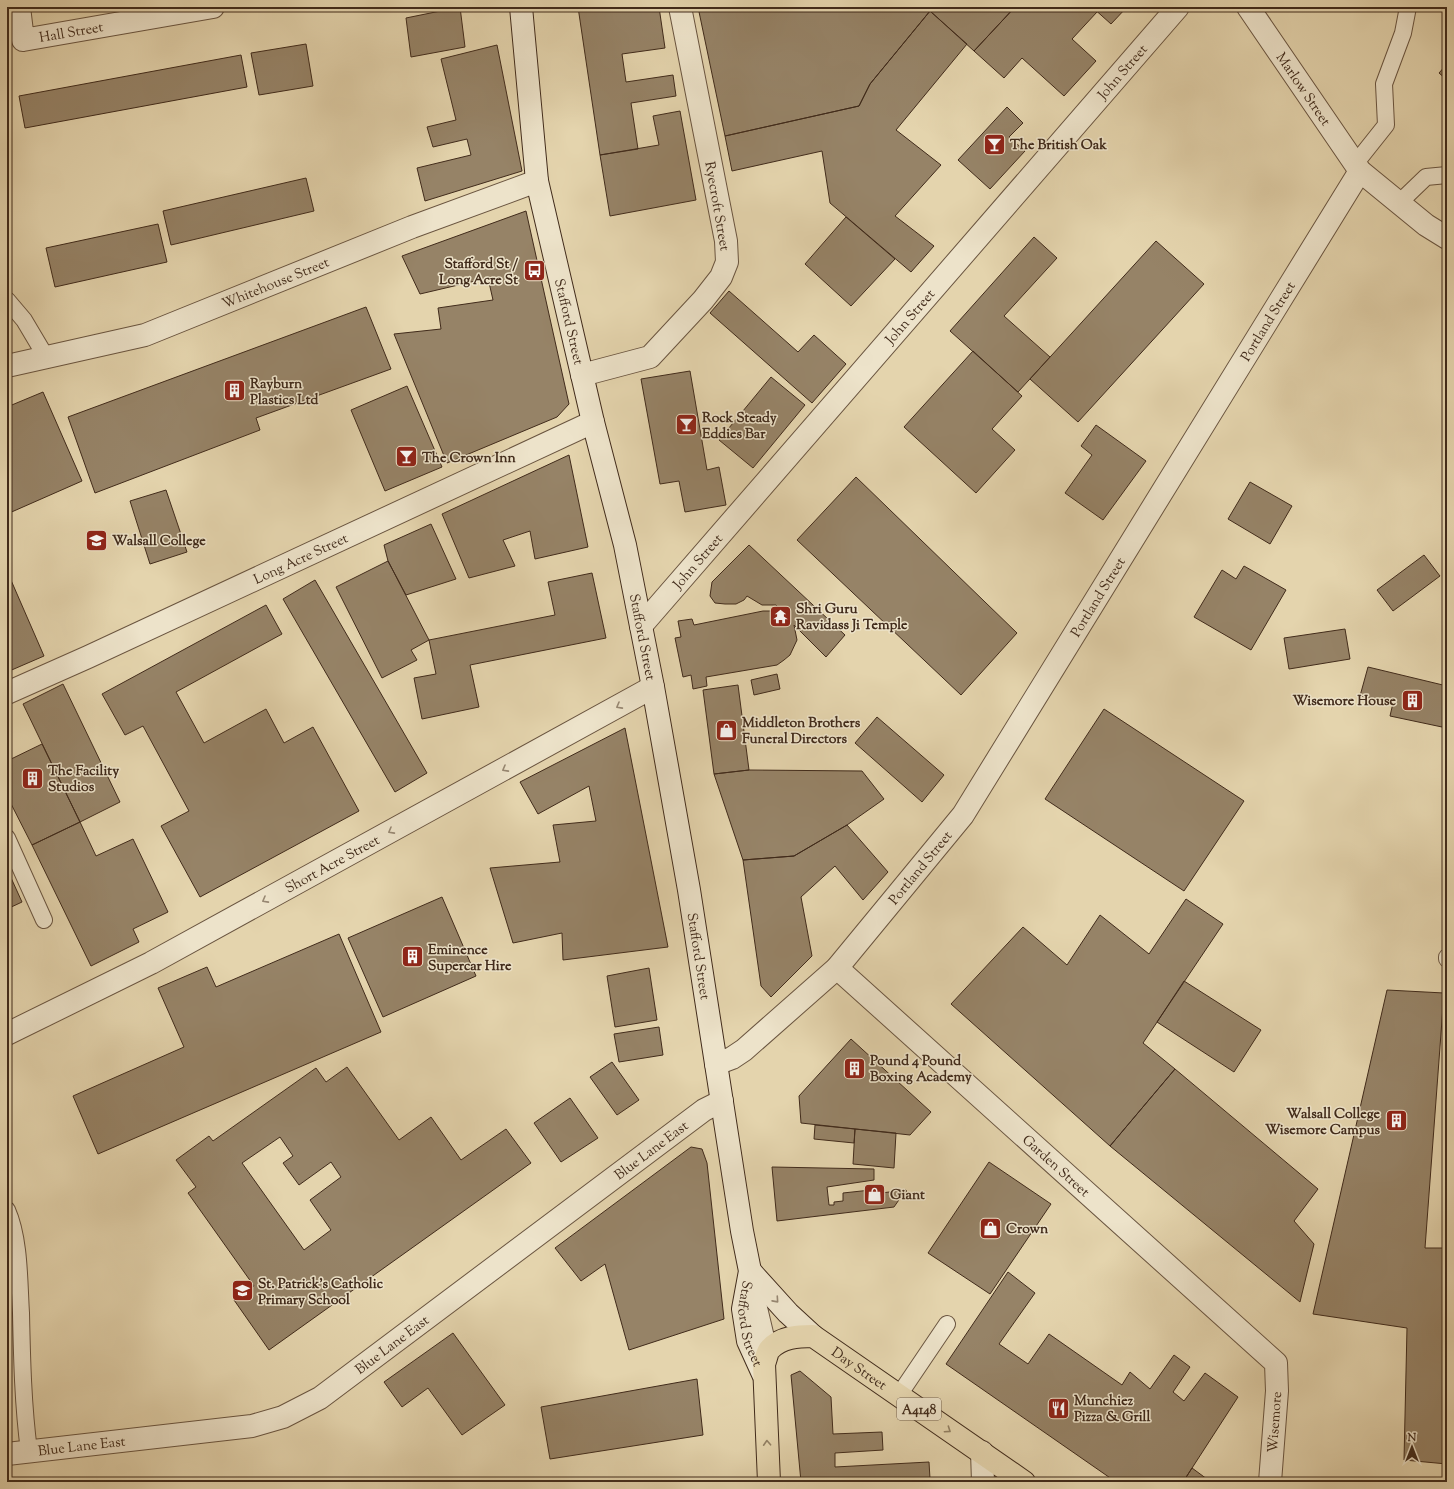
<svg xmlns="http://www.w3.org/2000/svg" width="1454" height="1489" viewBox="0 0 1454 1489" font-family="'Sorts Mill Goudy',serif">
	<style>
		.building { fill: #968367; stroke: #412b1b; fill-rule: evenodd }
		.lines { fill: none; stroke-linecap: round; stroke-linejoin: round }
		.service-casing { stroke: #6a5540; stroke-width: 18 }
		.minor-casing { stroke: #6a5540; stroke-width: 24 }
		.secondary-casing { stroke: #412b1b; stroke-width: 24 }
		.trunk-casing { stroke: #412b1b; stroke-width: 24 }
		.service { stroke: #ede3ca; stroke-width: 16 }
		.minor { stroke: #ede3ca; stroke-width: 22 }
		.secondary { stroke: #ede3ca; stroke-width: 22 }
		.trunk { stroke: #e4d4ad; stroke-width: 22 }
		.oneway { stroke: #978772 }
		.oneway2 { stroke: #928064 }
		.labels { text-anchor: middle; stroke-width: 3; stroke-linejoin: round; paint-order: stroke }
		.shield { fill: #ede3ca; stroke: #756250; stroke-width: 1 }
		.shield-label { font-size: 13px; font-weight: bold; fill: #412b1b }
		.street-label { font-size: 14px; fill: #412b1b; stroke: #ede3ca }
		.poi-label { font-size: 14px; font-weight: bold; fill: #412b1b; stroke: #ede3ca; text-anchor: start }
	</style>
	<rect width="100%" height="100%" fill="#e4d4ad"/>
	<filter id="stains"><feTurbulence type="fractalNoise" baseFrequency=".005" numOctaves="4"/><feColorMatrix values="0 0 0 0 .2 0 0 0 0 .09 0 0 0 0 .02 0 0 0 .5 -.17"/></filter>
	<radialGradient id="worn" r=".72"><stop offset=".6" stop-color="#630" stop-opacity="0"/><stop offset="1" stop-color="#630" stop-opacity=".3"/></radialGradient>
	<path class="building" d="M460,7L465,47L411,57L406,18Z
		M578,7H659L665,48L622,54L626,82L673,75L676,96L631,103L638,149L600,155Z
		M698,7H929L930,11L870,84L859,106L725,136Z
		M934,7H1015L974,51L930,11Z
		M1015,7H1092L1097,12L1072,39L1096,61L1064,96L1022,58L1004,78L974,51Z
		M1092,7H1127L1111,24Z
		M930,11L967,44L896,130L941,165L895,216L934,246L911,272L830,203L822,151L732,171L725,136L859,106L870,84Z
		M306,44L313,86L259,95L251,53Z
		M497,45L522,171L425,201L417,168L471,155L467,139L433,147L427,127L456,120L441,59Z
		M241,55L247,87L25,128L19,96Z
		M1447,64V80L1439,73Z
		M1007,107L1023,123L1009,137L1025,151L990,189L958,160Z
		M680,111L696,200L610,216L600,155L659,145L653,116Z
		M306,178L314,211L171,245L163,211Z
		M526,211L569,404L557,417L447,463L394,334L441,329L438,308L493,300L488,278L420,294L402,256Z
		M846,217L895,259L851,306L805,264Z
		M158,224L167,262L55,287L46,248Z
		M1034,237L1057,258L1004,316L1050,357L1018,392L950,331Z
		M1156,241L1204,284L1078,422L1030,379Z
		M729,291L798,352L814,335L846,364L812,403L710,313Z
		M366,307L391,369L256,418L260,430L95,493L68,417Z
		M973,351L1022,396L992,429L1015,450L976,493L904,427Z
		M690,371L707,470L719,467L726,505L685,512L679,481L660,484L641,379Z
		M771,377L805,405L753,468L719,440Z
		M407,386L442,467L385,491L351,410Z
		M43,392L82,481L7,514V407Z
		M1096,425L1146,461L1103,520L1065,493L1092,455L1081,446Z
		M569,455L588,547L535,559L530,531L503,540L515,566L469,578L442,514Z
		M856,477L1017,633L961,695L797,540Z
		M1250,482L1292,506L1270,544L1228,519Z
		M166,490L187,552L150,564L130,501Z
		M431,524L456,579L406,595L388,561L384,545Z
		M749,545L845,635L826,657L794,625L797,640L790,655L784,660L777,665L706,677L707,686L693,689L691,675L683,677L675,638L681,637L678,621L692,619L694,625L763,611H773L782,613L776,605H762L747,596L744,600L736,604H725L715,603L710,596L712,582Z
		M1424,555L1440,576L1393,611L1377,590Z
		M388,561L429,640L411,650L417,660L382,678L336,587Z
		M1244,566L1286,590L1251,650L1194,617L1222,570L1236,579Z
		M7,571L44,656L7,672Z
		M592,573L606,638L470,665L479,707L422,719L414,678L436,674L429,640L555,615L548,582Z
		M315,580L427,773L395,792L283,599Z
		M266,605L282,634L176,692L204,743L266,709L284,743L313,727L359,811L200,897L161,826L189,811L143,726L125,735L102,694Z
		M1345,629L1350,659L1289,669L1284,638Z
		M1368,667L1447,686V712L1442,727L1390,716L1393,703L1360,696Z
		M777,674L780,689L754,695L751,680Z
		M63,684L120,802L80,822L23,704Z
		M738,685L749,770L714,774L703,690Z
		M1104,709L1244,801L1184,891L1045,799Z
		M877,717L944,775L922,802L855,743Z
		M625,728L668,947L563,960L562,933L513,943L490,868L560,862L553,825L596,821L589,786L538,814L520,782Z
		M42,744L80,822L32,845L7,796V761Z
		M749,770L862,771L884,799L847,825L794,856L743,860L714,774Z
		M80,822L96,856L133,839L168,912L133,929L139,942L91,966L32,845Z
		M847,825L888,872L863,900L835,866L801,897L812,956L771,997L761,986L743,860L794,856Z
		M7,869L22,902L7,909Z
		M442,897L476,976L383,1017L348,938Z
		M1186,899L1223,924L1143,1043L1175,1069L1110,1146L951,1004L1023,927L1067,965L1100,915L1149,954Z
		M339,934L381,1032L98,1154L73,1096L184,1047L158,988L207,967L216,987Z
		M649,968L657,1020L615,1027L607,976Z
		M1184,981L1261,1030L1234,1072L1157,1022Z
		M1387,990L1444,993L1425,1248H1447V1464L1404,1460L1407,1328L1313,1314Z
		M659,1027L663,1055L619,1062L614,1034Z
		M851,1039L931,1112L910,1135L801,1123L799,1096Z
		M612,1062L639,1100L617,1115L590,1077Z
		M347,1067L399,1140L431,1117L461,1160L506,1129L531,1163L269,1350L234,1300L254,1286L188,1193L196,1187L176,1160L209,1136L213,1141L316,1068L326,1082ZM280,1137L293,1156L283,1163L299,1185L331,1162L341,1177L310,1200L331,1230L304,1250L242,1163Z
		M1175,1069L1318,1189L1294,1221L1314,1244L1300,1302L1110,1146Z
		M570,1098L598,1138L561,1162L534,1123Z
		M815,1125L855,1129L854,1143L814,1139Z
		M855,1129L896,1133L894,1168L853,1164Z
		M691,1147L702,1149L707,1163L724,1319L629,1350L605,1264L581,1281L555,1248Z
		M989,1162L1051,1204L990,1294L928,1253Z
		M772,1167L874,1169V1180L827,1187L829,1205H834V1202L843,1201V1193L880,1189L881,1193L906,1190L907,1194H903L894,1207L777,1221Z
		M1008,1272L1035,1293L999,1344L1028,1364L1049,1334L1122,1385L1130,1372L1150,1389L1174,1355L1190,1367L1173,1392L1184,1401L1205,1373L1238,1397L1183,1482H1116L946,1364Z
		M453,1333L505,1405L462,1435L428,1388L402,1407L384,1382Z
		M800,1371L831,1397L833,1434L882,1432L883,1450L835,1453V1467L929,1462L930,1479L885,1482H801L791,1375Z
		M697,1379L703,1435L550,1459L541,1407Z
		M1192,1468L1211,1482H1183Z"/>
	<g class="lines">
		<defs>
			<path id="service" d="M1355,164L1386,125L1384,84L1403,33L1408,7
				M1399,203L1426,177L1447,175
				M7,300L24,320L46,357
				M7,838L44,920
				M1447,957V959
				M7,1210C20,1239 19,1282 21,1313C22,1360 23,1405 29,1451
				M752,1278L769,1350
				M899,1395L947,1324"/>
			<g id="minor">
				<path id="s1" d="M19,7L23,40L213,7"/>
				<path id="s2" d="M1248,7L1360,171L1426,225L1447,238"/>
				<path id="s3" d="M7,366L145,335L412,227L537,181"/>
				<path d="M582,375L650,357L703,300L721,277L727,262L726,241L680,7"/>
				<path id="s4" d="M641,626L1178,7"/>
				<path id="s5" d="M7,693L88,657L593,422"/>
				<path id="s6" d="M837,968L1276,1363L1277,1391L1270,1482"/>
				<path id="s7" d="M7,1034L151,963L653,687"/>
				<path id="s8" d="M716,1064L732,1058L744,1050L837,968L963,815L1360,171"/>
				<path d="M982,1452L983,1482"/>
				<path id="s9" d="M7,1454L252,1426L283,1417L320,1398L704,1110L722,1101"/>
			</g>
			<g id="secondary">
				<path id="s10" d="M521,7L537,181L593,422L625,545L653,687L689,890L742,1231L750,1271L743,1309L748,1341L763,1374"/>
				<path d="M750,1271L788,1313L813,1336"/>
			</g>
			<g id="trunk">
				<path id="s11" d="M769,1482L764,1364C766,1359 767,1352 770,1349C781,1337 798,1336 813,1336L1024,1482"/>
			</g>
		</defs>
		<use href="#service" class="service-casing"/>
		<use href="#minor" class="minor-casing"/>
		<use href="#secondary" class="secondary-casing"/>
		<use href="#trunk" class="trunk-casing"/>
		<use href="#service" class="service"/>
		<use href="#minor" class="minor"/>
		<use href="#secondary" class="secondary"/>
		<use href="#trunk" class="trunk"/>
	</g>
	<defs><path id="oneway-chevron" d="M-2-3.5L2.5 0L-2 3.5" fill="none" stroke-width="1.6" stroke-linecap="round" stroke-linejoin="round"/></defs>
	<g class="oneway">
		<use href="#oneway-chevron" transform="translate(619 706) rotate(151)"/>
		<use href="#oneway-chevron" transform="translate(505 769) rotate(151)"/>
		<use href="#oneway-chevron" transform="translate(391 831) rotate(151)"/>
		<use href="#oneway-chevron" transform="translate(265 900) rotate(151)"/>
		<use href="#oneway-chevron" transform="translate(776 1300) rotate(48)"/>
	</g>
	<g class="oneway2">
		<use href="#oneway-chevron" transform="translate(948 1430) rotate(34)"/>
		<use href="#oneway-chevron" transform="translate(767 1443) rotate(-93)"/>
	</g>
	<defs>
		<symbol id="bar-square" viewBox="-11 -11 22 22"><rect x="-9" y="-9" width="18" height="18" rx="4" fill="#8f2418" stroke="#ede3ca"/><path d="M-6-5H6L.8 .8V4.5H3.5V6h-7V4.5H-.8V.8Z" fill="#fff"/></symbol>
		<symbol id="bus-square" viewBox="-11 -11 22 22"><rect x="-9" y="-9" width="18" height="18" rx="4" fill="#8f2418" stroke="#ede3ca"/><path d="M-5-6H5V4H4V6H2V4H-2V6H-4V4H-5ZM-3.5-4V0h7V-4ZM-3.5 1.2v1.5H-2V1.2ZM2 1.2v1.5H3.5V1.2Z" fill="#fff"/></symbol>
		<symbol id="building-square" viewBox="-11 -11 22 22"><rect x="-9" y="-9" width="18" height="18" rx="4" fill="#8f2418" stroke="#ede3ca"/><path d="M-4-6H4V6H1V3H-1V6H-4ZM-2.5-4.3h1.7v1.8h-1.7ZM.8-4.3h1.7v1.8H.8ZM-2.5-1h1.7V.8h-1.7ZM.8-1h1.7V.8H.8Z" fill="#fff"/></symbol>
		<symbol id="university-square" viewBox="-11 -11 22 22"><rect x="-9" y="-9" width="18" height="18" rx="4" fill="#8f2418" stroke="#ede3ca"/><path d="M0-5L7-2L0 1L-7-2ZM-4 1L0 2.5L4 1V4Q0 6-4 4Z" fill="#fff"/></symbol>
		<symbol id="temple-square" viewBox="-11 -11 22 22"><rect x="-9" y="-9" width="18" height="18" rx="4" fill="#8f2418" stroke="#ede3ca"/><path d="M0-6L5-2H3V0L6.5 2.5H4V6H1.5V3h-3V6H-4V2.5H-6.5L-3 0V-2H-5Z" fill="#fff"/></symbol>
		<symbol id="shop-square" viewBox="-11 -11 22 22"><rect x="-9" y="-9" width="18" height="18" rx="4" fill="#8f2418" stroke="#ede3ca"/><path d="M-5-2.5h2.3a2.7 3.5 0 0 1 5.4 0H5L5.5 6h-11ZM-1.5-2.5h3a1.5 2.3 0 0 0-3 0Z" fill="#fff"/></symbol>
		<symbol id="school-square" viewBox="-11 -11 22 22"><rect x="-9" y="-9" width="18" height="18" rx="4" fill="#8f2418" stroke="#ede3ca"/><path d="M0-5L7-2L0 1L-7-2ZM-4 1L0 2.5L4 1V4Q0 6-4 4Z" fill="#fff"/></symbol>
		<symbol id="restaurant-square" viewBox="-11 -11 22 22"><rect x="-9" y="-9" width="18" height="18" rx="4" fill="#8f2418" stroke="#ede3ca"/><path d="M-5-6h1v4h1v-4h1v4h1v-4h1v5L-1.5 .5V6h-2V.5L-5-1ZM5-6V6H3V1.5H1.5Q1.5-4 5-6Z" fill="#fff"/></symbol>
	</defs>
	<g fill-rule="evenodd">
		<use href="#bar-square" x="982" y="132" width="25" height="25"/>
		<use href="#bus-square" x="522" y="258" width="25" height="25"/>
		<use href="#building-square" x="222" y="378" width="25" height="25"/>
		<use href="#bar-square" x="674" y="412" width="25" height="25"/>
		<use href="#bar-square" x="394" y="444" width="25" height="25"/>
		<use href="#university-square" x="84" y="528" width="25" height="25"/>
		<use href="#temple-square" x="768" y="604" width="25" height="25"/>
		<use href="#building-square" x="1400" y="688" width="25" height="25"/>
		<use href="#shop-square" x="714" y="718" width="25" height="25"/>
		<use href="#building-square" x="20" y="766" width="25" height="25"/>
		<use href="#building-square" x="400" y="944" width="25" height="25"/>
		<use href="#building-square" x="842" y="1056" width="25" height="25"/>
		<use href="#building-square" x="1384" y="1108" width="25" height="25"/>
		<use href="#shop-square" x="862" y="1182" width="25" height="25"/>
		<use href="#shop-square" x="978" y="1216" width="25" height="25"/>
		<use href="#school-square" x="230" y="1278" width="25" height="25"/>
		<use href="#restaurant-square" x="1046" y="1396" width="25" height="25"/>
	</g>
	<g class="labels">
		<rect class="shield" x="897" y="1398" width="44" height="22" rx="3"/>
		<g class="shield-label">
			<text x="919" y="1414">A4148</text>
		</g>
		<g class="street-label">
			<text dy="5" stroke="none"><textPath href="#s1" startOffset="82">Hall Street</textPath></text>
			<text dy="5" stroke="none"><textPath href="#s4" startOffset="734">John Street</textPath></text>
			<text dy="5" stroke="none"><textPath href="#s2" startOffset="99">Marlow Street</textPath></text>
			<text transform="translate(718 206) rotate(80)" y="5">Ryecroft Street</text>
			<text dy="5" stroke="none"><textPath href="#s3" startOffset="282">Whitehouse Street</textPath></text>
			<text dy="5" stroke="none"><textPath href="#s4" startOffset="410">John Street</textPath></text>
			<text dy="5" stroke="none"><textPath href="#s10" startOffset="319">Stafford Street</textPath></text>
			<text dy="5" stroke="none"><textPath href="#s8" startOffset="934">Portland Street</textPath></text>
			<text dy="5" stroke="none"><textPath href="#s5" startOffset="323">Long Acre Street</textPath></text>
			<text dy="5" stroke="none"><textPath href="#s4" startOffset="86">John Street</textPath></text>
			<text dy="5" stroke="none"><textPath href="#s8" startOffset="610">Portland Street</textPath></text>
			<text dy="5" stroke="none"><textPath href="#s10" startOffset="643">Stafford Street</textPath></text>
			<text dy="5" stroke="none"><textPath href="#s7" startOffset="367">Short Acre Street</textPath></text>
			<text dy="5" stroke="none"><textPath href="#s8" startOffset="286">Portland Street</textPath></text>
			<text dy="5" stroke="none"><textPath href="#s10" startOffset="967">Stafford Street</textPath></text>
			<text dy="5" stroke="none"><textPath href="#s9" startOffset="734">Blue Lane East</textPath></text>
			<text dy="5" stroke="none"><textPath href="#s6" startOffset="295">Garden Street</textPath></text>
			<text dy="5" stroke="none"><textPath href="#s10" startOffset="1340">Stafford Street</textPath></text>
			<text dy="5" stroke="none"><textPath href="#s9" startOffset="410">Blue Lane East</textPath></text>
			<text dy="5" stroke="none"><textPath href="#s11" startOffset="237">Day Street</textPath></text>
			<text transform="translate(1274 1422) rotate(-86)" y="5">Wisemore</text>
			<text dy="5" stroke="none"><textPath href="#s9" startOffset="75">Blue Lane East</textPath></text>
		</g>
		<g class="poi-label">
			<text x="1010" y="149">The British Oak</text>
			<text x="518" y="268" text-anchor="end">Stafford St /<tspan x="518" dy="16">Long Acre St</tspan></text>
			<text x="250" y="388">Rayburn<tspan x="250" dy="16">Plastics Ltd</tspan></text>
			<text x="702" y="422">Rock Steady<tspan x="702" dy="16">Eddies Bar</tspan></text>
			<text x="422" y="462">The Crown Inn</text>
			<text x="112" y="545">Walsall College</text>
			<text x="796" y="613">Shri Guru<tspan x="796" dy="16">Ravidass Ji Temple</tspan></text>
			<text x="1396" y="705" text-anchor="end">Wisemore House</text>
			<text x="742" y="727">Middleton Brothers<tspan x="742" dy="16">Funeral Directors</tspan></text>
			<text x="48" y="775">The Facility<tspan x="48" dy="16">Studios</tspan></text>
			<text x="428" y="954">Eminence<tspan x="428" dy="16">Supercar Hire</tspan></text>
			<text x="870" y="1065">Pound 4 Pound<tspan x="870" dy="16">Boxing Academy</tspan></text>
			<text x="1380" y="1118" text-anchor="end">Walsall College<tspan x="1380" dy="16">Wisemore Campus</tspan></text>
			<text x="890" y="1199">Giant</text>
			<text x="1006" y="1233">Crown</text>
			<text x="258" y="1288">St. Patrick's Catholic<tspan x="258" dy="16">Primary School</tspan></text>
			<text x="1074" y="1405">Munchiez<tspan x="1074" dy="16">Pizza &amp; Grill</tspan></text>
		</g>
	</g>
	<rect width="1454" height="1489" fill="none" stroke="#e4d4ad" stroke-width="24"/>
	<rect x="8" y="8" width="1438" height="1473" fill="none" stroke="#412b1b" stroke-width="2"/>
	<rect x="12" y="12" width="1430" height="1465" fill="none" stroke="#412b1b"/>
	<g transform="translate(1412 1447)" stroke="#ede3ca" stroke-width="3" paint-order="stroke">
	<path d="M0-3L7 15L0 10L-7 15Z" fill="#412b1b"/>
	<text y="-6" font-size="11" font-weight="bold" text-anchor="middle" fill="#412b1b">N</text>
	</g>
	<rect width="100%" height="100%" filter="url(#stains)"/>
	<rect width="100%" height="100%" fill="url(#worn)"/>
</svg>
